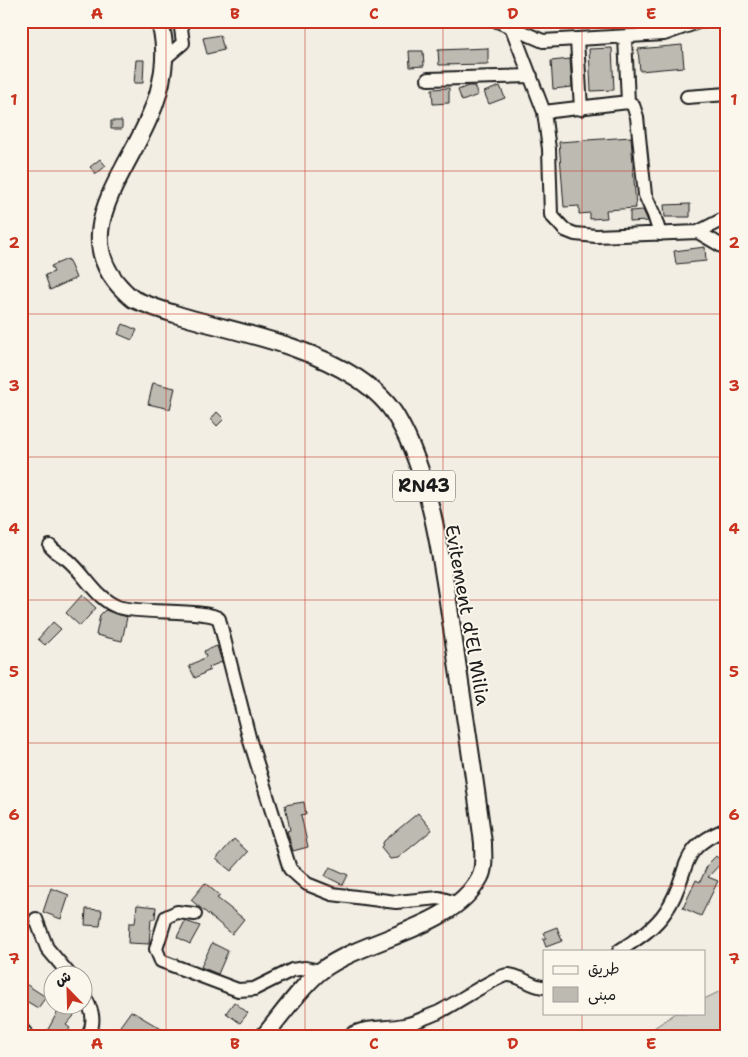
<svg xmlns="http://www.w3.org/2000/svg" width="748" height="1057" viewBox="0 0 748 1057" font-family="'Shantell Sans','Playpen Sans Arabic',sans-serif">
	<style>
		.green { fill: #d2cfc6; stroke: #777671 }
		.building { fill: #bdbab1; stroke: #1c1c1c }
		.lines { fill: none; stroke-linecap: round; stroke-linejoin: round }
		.minor-casing { stroke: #1c1c1c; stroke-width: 16 }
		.major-casing { stroke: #1c1c1c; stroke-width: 20 }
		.minor { stroke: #fbf7ec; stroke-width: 12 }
		.major { stroke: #fbf7ec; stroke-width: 16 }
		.grid { fill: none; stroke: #c8321e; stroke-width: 1; stroke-opacity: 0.55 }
		.labels { text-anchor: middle; stroke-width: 4; stroke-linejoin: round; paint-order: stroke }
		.shield { fill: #fbf7ec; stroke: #5f5e5a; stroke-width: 1 }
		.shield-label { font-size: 18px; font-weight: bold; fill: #1c1c1c }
		.street-label { font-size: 19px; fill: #1c1c1c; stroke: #fbf7ec }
		.neatline { fill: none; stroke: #c8321e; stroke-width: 2 }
		.grid-label { font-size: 16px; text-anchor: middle; font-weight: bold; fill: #c8321e }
	</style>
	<rect width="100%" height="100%" fill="#f2eee4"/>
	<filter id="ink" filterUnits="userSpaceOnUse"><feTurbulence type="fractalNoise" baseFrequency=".02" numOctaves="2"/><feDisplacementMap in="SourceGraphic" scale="10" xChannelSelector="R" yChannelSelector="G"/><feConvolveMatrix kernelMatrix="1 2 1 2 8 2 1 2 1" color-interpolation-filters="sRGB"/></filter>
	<g filter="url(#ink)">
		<path class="green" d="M727,988V1036H642L676,1013H704V999Z"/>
		<path class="building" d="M220,35L224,50L207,54L203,38Z
			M682,45L684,67L640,71L638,49Z
			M488,48V64L439,65L438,50Z
			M612,48L614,90L591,91L589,49Z
			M409,51H423L424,66L410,67Z
			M570,59L572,87L553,89L551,61Z
			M136,60H144L143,83H134Z
			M468,86H474L478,95L462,101L458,90Z
			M500,86L505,98L489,104L484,92Z
			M449,88V103L433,104L432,89Z
			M111,121H122V129H111Z
			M631,137L636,208L606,210L607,218L590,219V213L579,214V206L564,207L559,142Z
			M100,159L106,166L96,174L90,167Z
			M690,204V217H665L664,205Z
			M643,210L648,221L630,222V211Z
			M705,247L706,261L676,264L674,251Z
			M68,259L76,278L50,290L45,275L54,272L51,266Z
			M123,324L137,330L132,340L118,334Z
			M153,383L175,388L170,409L148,404Z
			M217,412L224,419L217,426L211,419Z
			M82,595L96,608L80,626L66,613Z
			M105,610L127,617L122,641L96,635L100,615Z
			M53,622L61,629L45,645L38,639Z
			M217,646L222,662L209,667L210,670L195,678L189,666L206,657L204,651Z
			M304,802L306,814L301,815L308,847L293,851L287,831L290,830L285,805Z
			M418,813L432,830L398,858L390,859L381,848L384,841Z
			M234,839L248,852L231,871L216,859Z
			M716,856L722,862L708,877L718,881L701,916L683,908L696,880L700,882L708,864Z
			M330,867L348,875L343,885L325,876Z
			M205,883L220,896L217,898L244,919L232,934L191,900Z
			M51,888L69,895L61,919L43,912Z
			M21,905L30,926L21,929Z
			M137,905L156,907L155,919H151L149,944L128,943L129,923H135Z
			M86,909L102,910L100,926L85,925Z
			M185,921L200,926L190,944L177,937Z
			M557,927L562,941L546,947L543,939L546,938L544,932Z
			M212,943L228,951L218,974L201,967Z
			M24,983L46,997L38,1008L21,998V988Z
			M234,1002L248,1013L240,1023L226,1013Z
			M62,1004H73L79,1010L66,1025L70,1028L65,1036H50L46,1033Z
			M131,1011L163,1030L159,1036H127L118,1029Z"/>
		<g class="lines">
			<defs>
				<path id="minor" d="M497,21L543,41L664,34L701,21
					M511,26L544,112L549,149L551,215L565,230L575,234L596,236L698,232L727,249
					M625,37L628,102L633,105L637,117L645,195L654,215L660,234
					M577,40L581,109
					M163,60L183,43L180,21
					M428,79L531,76
					M687,97L727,94
					M544,112L628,102
					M698,232L727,217
					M50,546C54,552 62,555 68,560C85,574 96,599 118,607C139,614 209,609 219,619L250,741L290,869L307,884L332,894L396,902L439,898L456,903
					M195,914L177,912L166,917L156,949L161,961L238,990L254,989L292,970L305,968L320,971
					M36,919L47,948L69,974
					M619,951C637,939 654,929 666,911C692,873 674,849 727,829
					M82,992C91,1007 97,1020 88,1036
					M21,1028L28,1036
					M348,1036C366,1025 384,1029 404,1025C415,1023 426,1017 437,1013C452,1006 497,975 508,975C521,975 531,987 544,987"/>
				<path id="major" d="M159,21C170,52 162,90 149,118C123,180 62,241 133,299C206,330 289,334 357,378C372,388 388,402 397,418C434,481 444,577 455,648C464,713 475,778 483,843C483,853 485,868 480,877C453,929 367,937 322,970C303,984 280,1017 264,1036"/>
			</defs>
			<use href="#minor" class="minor-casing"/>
			<use href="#major" class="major-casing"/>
			<use href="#minor" class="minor"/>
			<use href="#major" class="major"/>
		</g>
	</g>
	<path class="grid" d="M166,21V1036M305,21V1036M443,21V1036M582,21V951M21,171H727M21,314H727M21,457H727M21,600H727M21,743H727M21,886H727M582,1013V1036"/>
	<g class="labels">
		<rect class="shield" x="393" y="470.5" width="62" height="31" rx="4"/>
		<g class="shield-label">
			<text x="424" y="492">RN43</text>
		</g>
		<g class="street-label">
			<text transform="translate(468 615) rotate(80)" y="7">Evitement d'El Milia</text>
		</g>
	</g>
	<rect width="748" height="1057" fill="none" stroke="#fbf7ec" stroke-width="55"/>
	<rect x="543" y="950" width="162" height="65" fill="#fbf7ec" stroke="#a29f99"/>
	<rect x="553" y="966" width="25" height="8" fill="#fbf7ec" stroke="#a29f99"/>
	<text x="588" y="974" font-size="15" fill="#1c1c1c">طريق</text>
	<rect x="553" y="987" width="25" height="15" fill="#bdbab1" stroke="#a29f99"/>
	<text x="588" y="1000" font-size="15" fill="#1c1c1c">مبنى</text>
	<g transform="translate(68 990) rotate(337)"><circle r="24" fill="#fbf7ec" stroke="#a29f99"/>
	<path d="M0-4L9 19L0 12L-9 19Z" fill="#c8321e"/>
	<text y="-8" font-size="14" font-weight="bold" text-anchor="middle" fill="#1c1c1c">ش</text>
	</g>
	<rect x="28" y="28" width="692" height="1002" class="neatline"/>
	<g class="grid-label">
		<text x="97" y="19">A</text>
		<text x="235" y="19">B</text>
		<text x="374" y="19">C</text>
		<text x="513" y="19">D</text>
		<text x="651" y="19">E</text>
		<text x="14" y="105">1</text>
		<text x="734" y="105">1</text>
		<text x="14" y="248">2</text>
		<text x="734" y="248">2</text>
		<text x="14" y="391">3</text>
		<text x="734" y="391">3</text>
		<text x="14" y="534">4</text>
		<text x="734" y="534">4</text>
		<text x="14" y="677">5</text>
		<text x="734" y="677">5</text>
		<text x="14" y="820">6</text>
		<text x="734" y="820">6</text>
		<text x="14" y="964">7</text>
		<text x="734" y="964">7</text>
		<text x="97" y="1049">A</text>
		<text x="235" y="1049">B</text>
		<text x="374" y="1049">C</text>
		<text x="513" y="1049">D</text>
		<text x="651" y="1049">E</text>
	</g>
</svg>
